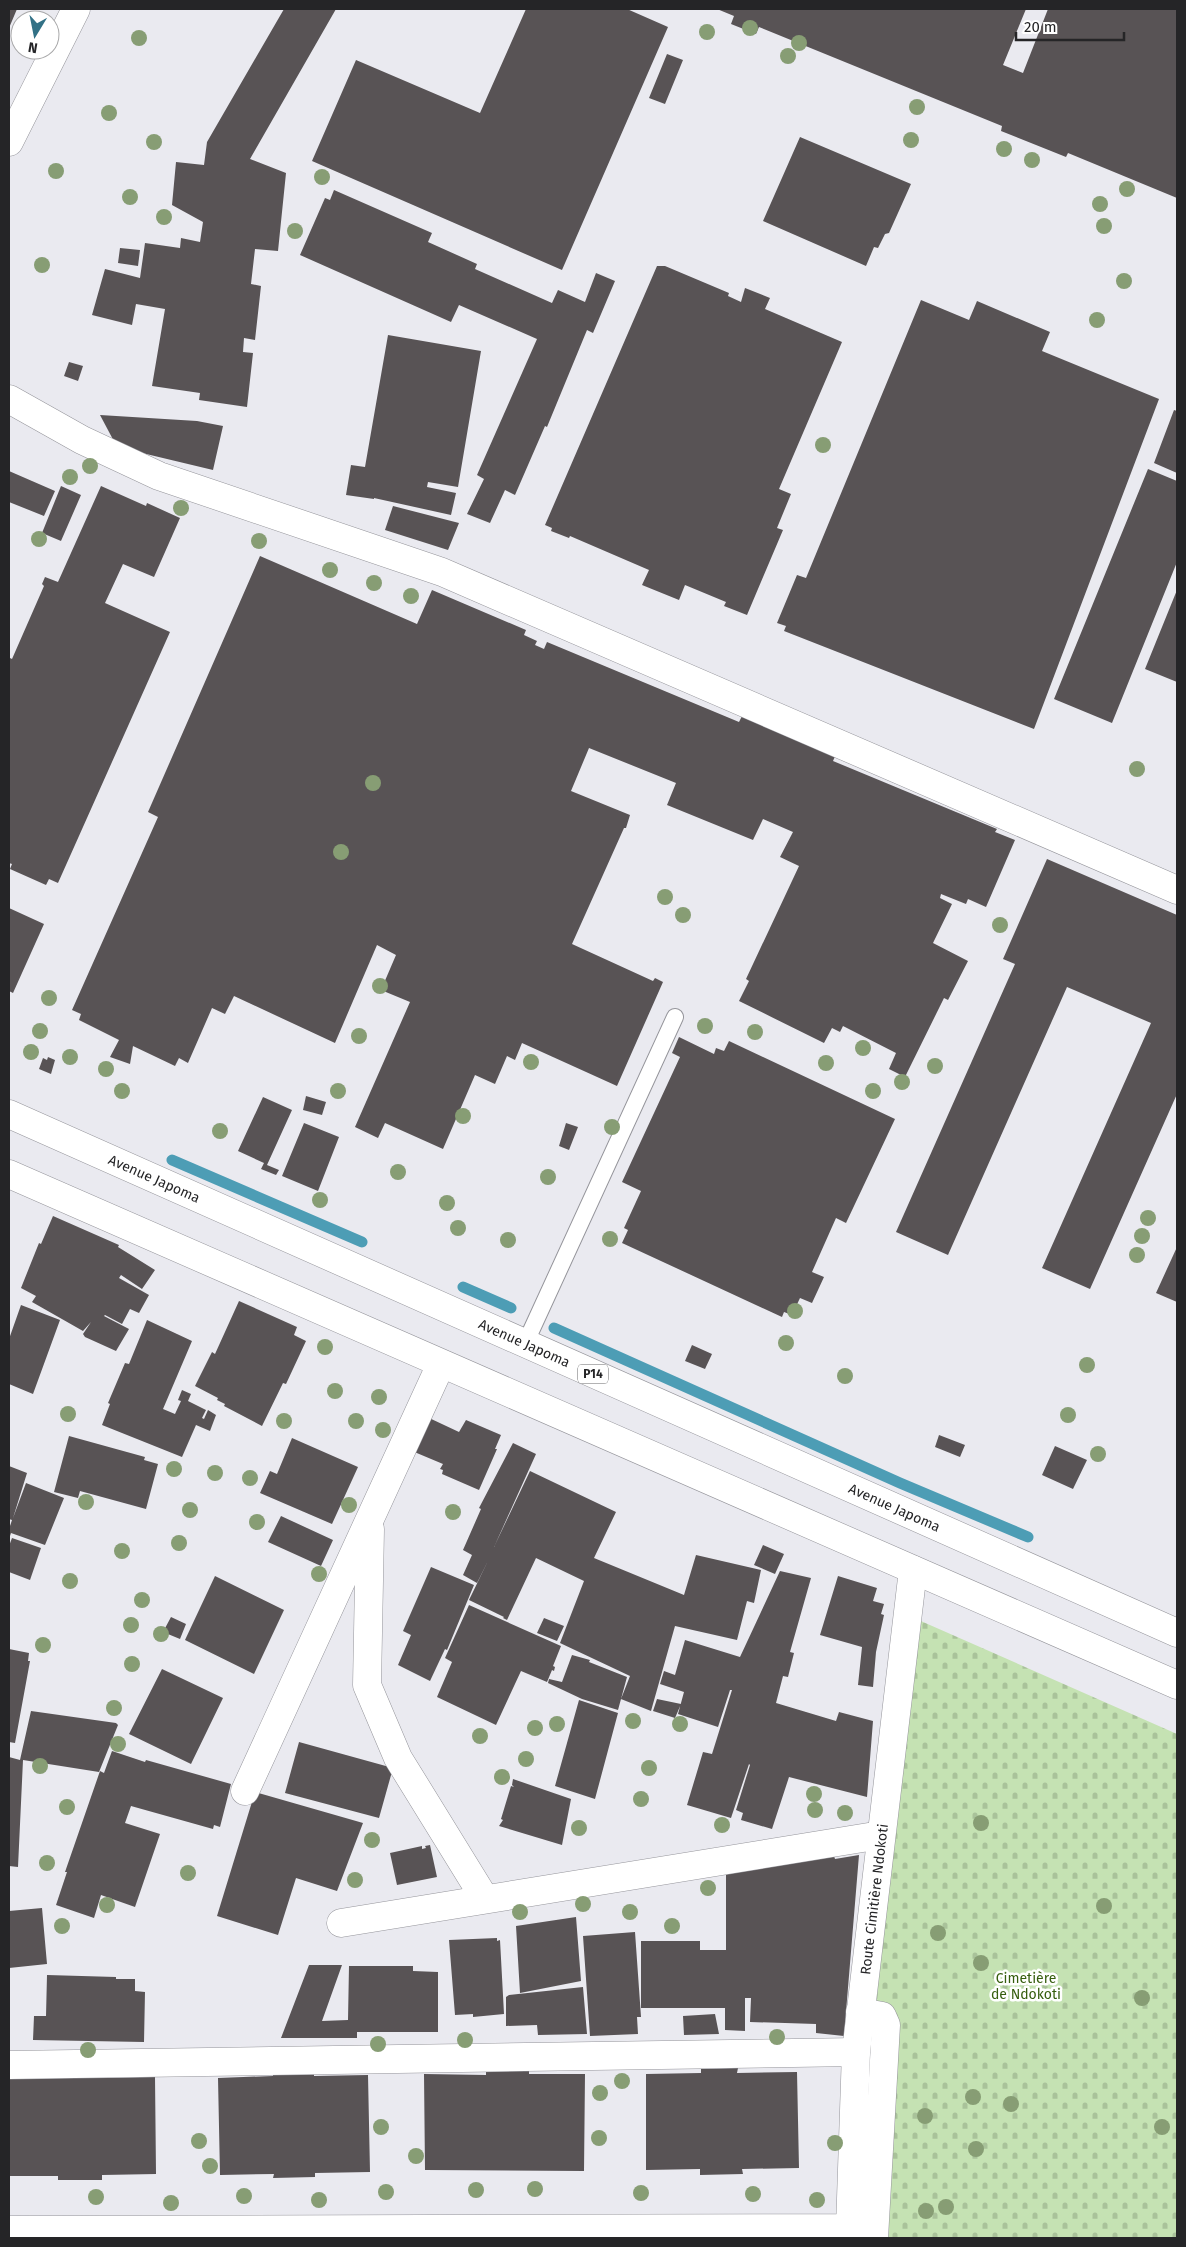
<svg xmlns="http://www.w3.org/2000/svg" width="1186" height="2247" viewBox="0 0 1186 2247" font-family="'Fira Sans',sans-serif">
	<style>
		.cemetery { fill: url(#cemetery-stones) }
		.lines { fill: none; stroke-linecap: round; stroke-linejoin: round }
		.stream { stroke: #4d9db5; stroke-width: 11 }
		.building { fill: #585355 }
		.service-casing { stroke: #95959b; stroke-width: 18 }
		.minor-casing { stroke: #95959b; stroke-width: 29 }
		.primary-casing { stroke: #95959b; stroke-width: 29 }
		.service { stroke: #fff; stroke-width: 16 }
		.minor { stroke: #fff; stroke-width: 28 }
		.primary { stroke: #fff; stroke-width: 28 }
		.tree { fill: #879d74 }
		.labels { text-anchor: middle; stroke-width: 5; stroke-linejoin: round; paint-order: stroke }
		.shield { fill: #fff; stroke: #666668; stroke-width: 1 }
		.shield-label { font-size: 12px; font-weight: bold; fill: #252527 }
		.street-label { font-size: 14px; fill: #252527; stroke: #fff }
		.park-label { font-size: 14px; fill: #365e0e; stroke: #fff }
	</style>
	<defs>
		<pattern id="cemetery-stones" width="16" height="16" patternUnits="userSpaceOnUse" patternTransform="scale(1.25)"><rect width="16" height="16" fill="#c5e2b3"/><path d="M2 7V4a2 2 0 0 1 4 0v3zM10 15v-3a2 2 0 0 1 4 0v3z" fill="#a9c29a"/></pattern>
	</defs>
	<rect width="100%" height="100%" fill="#eaeaf0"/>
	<path class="cemetery" d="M914,1618L1177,1734V2238H876L889,2051L869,2022Z"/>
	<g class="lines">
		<path class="stream" d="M172,1160L362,1242
			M463,1287L511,1308
			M554,1328L900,1483L1028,1537"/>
	</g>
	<path class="building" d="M9,9H17L9,28Z
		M284,9H336L250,159L286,173L278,251L255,249L251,284L261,286L255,340L244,338L243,352L253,353L247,407L199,400L200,393L152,386L165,309L136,304L132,325L92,315L105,269L140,278L145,243L180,248L181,238L200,242L203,222L172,205L176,162L204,165L207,142Z
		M526,9H627L668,27L562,270L312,161L356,60L480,113Z
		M717,9H1026L1003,65L1023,73L1048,9H1177V198L1068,153L1066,157L1001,131L1002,126L759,27L756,34L731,24L734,16Z
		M667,54L683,60L665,104L649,98Z
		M800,137L911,184L889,233L885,234L878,248L874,247L866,266L763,221Z
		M334,190L432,233L428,242L477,264L475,269L552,303L558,290L585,302L596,273L615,281L593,333L587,330L547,427L545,426L515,495L505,490L490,523L467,514L484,479L477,475L537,339L459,305L451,322L300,255L325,198L330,200Z
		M120,248L140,250L138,266L118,263Z
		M657,266H665L729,293L728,296L741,302L745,288L770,298L765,309L842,342L779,489L791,494L777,528L783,530L747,615L724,606L726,602L685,585L679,600L642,585L649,570L570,536L569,538L551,531L552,528L545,525Z
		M921,300L969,320L977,301L1050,332L1042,351L1159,399L1034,729L784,631L786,626L777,623L797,575L806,578Z
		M388,335L481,351L458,487L428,482L427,487L456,493L451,515L374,498V499L346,495L351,465L365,467Z
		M69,362L83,366L78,381L64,376Z
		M1174,410L1177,411V473L1154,463Z
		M100,415L197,421L223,426L213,470L117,447Z
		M1148,469L1177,481V562L1112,723L1054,699Z
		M9,471L55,491L44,516L9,502Z
		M61,486L81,495L61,541L42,533Z
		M101,486L146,506L147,503L180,518L154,577L123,564L105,603L170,632L58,883L49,879L46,885L10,869L12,864L9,863V661L10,658L12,659L44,586L42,584L45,577L58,582Z
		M393,506L459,523L448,550L385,530Z
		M260,556L417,624L432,590L526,630L524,635L537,641L535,645L544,649L547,642L739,722L742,716L836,754L833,761L997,829L995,832L1015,840L986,907L968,899L966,904L941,894L940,898L952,904L933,943L968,961L948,1000L944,998L905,1077L889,1069L896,1053L843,1026L840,1032L832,1028L824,1043L739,1001L749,981L746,979L799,866L780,857L793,832L763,819L753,840L667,805L676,783L589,748L571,791L630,815L626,828H624L572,944L653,981L655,978L663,982L617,1086L522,1043L515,1060L507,1056L495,1084L475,1075L443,1149L385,1123L378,1138L355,1127L410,1002L381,990L396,955L377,945L335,1043L234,996L225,1014L212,1008L188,1063L179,1058L175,1066L133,1046L130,1064L110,1057L119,1040L79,1020L81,1014L72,1010L158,817L148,812Z
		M1177,590V682L1145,669Z
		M1047,859L1177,915V1094L1090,1289L1042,1268L1151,1023L1067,987L948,1255L896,1232L1015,964L1003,959Z
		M9,908L44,924L13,993L9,991Z
		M679,1037L714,1054L716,1048L724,1051L729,1041L895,1119L846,1223L836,1218L812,1272L824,1277L812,1303L800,1298L792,1315L784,1312L782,1317L622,1243L628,1230L624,1228L641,1191L622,1182L680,1057L672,1053Z
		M48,1057L55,1060L51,1074L39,1069L43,1058L47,1060Z
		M306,1096L326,1102L322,1115L303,1110Z
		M263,1097L292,1110L267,1165L279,1170L276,1175L261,1169L264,1163L238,1151Z
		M304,1123L339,1137L318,1191L282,1176Z
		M566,1123L578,1127L569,1150L559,1146Z
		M53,1216L119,1245L118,1247L155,1270L142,1289L121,1275L119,1278L149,1295L139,1313L130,1309L122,1324L105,1315L104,1316L129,1329L116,1351L85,1337L83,1334L91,1322L83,1331L32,1302L36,1296L21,1288L39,1243L41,1244Z
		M1177,1247V1302L1156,1293Z
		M239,1301L297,1327L294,1335L306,1341L286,1384L283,1383L262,1426L224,1406L225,1404L217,1400L218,1398L195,1386L212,1352L215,1354Z
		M21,1305L60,1320L33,1394L9,1384V1339Z
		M147,1320L192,1341L163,1409L175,1414L181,1401L178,1400L182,1390L191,1394L188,1401L206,1410L202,1418L204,1419L208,1410L216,1415L210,1431L196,1425L182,1457L102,1425L110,1404L108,1403L125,1363L129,1364Z
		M692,1345L712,1354L705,1369L685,1361Z
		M427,1417L459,1432L466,1420L501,1435L495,1449H497L479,1490L442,1474L443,1470L440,1469L443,1464L412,1451Z
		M939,1435L965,1445L960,1457L935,1447Z
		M69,1436L145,1457L144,1460L158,1464L146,1509L80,1491L78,1498L54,1492Z
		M292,1438L358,1467L332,1524L260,1493L270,1471L277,1474Z
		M513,1443L536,1454L494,1547L530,1471L616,1512L594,1558L684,1595L696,1555L761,1570L754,1603L747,1601L737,1640L675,1626L651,1711L621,1699L630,1676L560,1643L584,1581L536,1558L507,1620L503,1618L504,1617L469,1600L488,1561L477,1583L463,1575L472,1555L463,1550L481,1509L479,1508Z
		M1055,1446L1087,1460L1073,1489L1042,1475Z
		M9,1466L27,1473L13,1518L26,1483L64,1498L45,1545L11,1533L9,1539V1529L12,1520L9,1519Z
		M281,1516L333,1540L321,1566L268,1542Z
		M12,1538L41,1548L30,1580L9,1572V1546Z
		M763,1545L784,1554L775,1574L754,1565Z
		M431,1567L474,1585L447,1650L445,1649L430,1681L398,1665L411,1635L403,1631Z
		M780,1571L811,1578L790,1652L794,1653L788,1677L783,1676L776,1703L836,1721L839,1712L873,1721L867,1797L789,1777L772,1829L741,1820L743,1813L736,1810L750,1765L749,1764L731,1818L687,1805L703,1752L712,1754L732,1690H730L718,1727L678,1714L684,1692L660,1684L664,1671L675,1675L685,1640L740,1657Z
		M215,1576L284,1610L254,1674L185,1640Z
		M838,1576L877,1588L873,1601L884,1604L881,1614L884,1615L876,1652L873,1687L858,1685L862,1647L820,1635Z
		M469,1605L561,1646L553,1666L555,1667L554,1671L552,1670L547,1682L521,1671L496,1725L437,1697L452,1662L445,1658Z
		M171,1617L186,1624L180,1639L163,1632Z
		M544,1618L564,1626L557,1641L537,1633Z
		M9,1649L29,1653L28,1661H30L15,1743L9,1742Z
		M572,1655L590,1660L589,1662L627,1677L618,1710L582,1699L548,1683L549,1679L562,1682Z
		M162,1669L223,1698L191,1764L129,1734Z
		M657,1699L681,1704L675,1718L653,1711Z
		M579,1700L618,1713L595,1799L555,1786Z
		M31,1711L116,1723L118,1725L99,1772L23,1760L18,1867L9,1866V1757L20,1760Z
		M299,1742L393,1768L379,1818L285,1793Z
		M112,1751L145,1762L146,1760L231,1784L220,1827L214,1825L213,1829L131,1806L125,1823L160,1834L135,1907L101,1895L94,1918L56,1905L67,1872H65L100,1771L104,1773Z
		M513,1779L571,1799L562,1845L499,1826L503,1820L501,1819L511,1786L514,1787L512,1785Z
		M255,1792L363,1823L337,1891L296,1878L278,1935L217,1916Z
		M430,1845L437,1877L397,1885L390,1853L422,1846V1849L426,1848L425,1846Z
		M830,1855V1857L834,1856L835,1859L859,1855L844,2036L816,2033V2024L750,2022L751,1998H745V2031L725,2030V2008H641V1941H700V1950H726V1873Z
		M42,1908L47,1964L9,1968V1911Z
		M576,1917L581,1981L520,1993L516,1926Z
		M635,1932L641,2017H637L638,2034L590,2036L583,1936Z
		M497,1938V1941L500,1940L504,2014L473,2017V2014L455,2015L449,1940Z
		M309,1965H342L322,2021L348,2020L349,1966H413V1971L438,1972V2032H357V2038H281Z
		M47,1975L116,1977V1979H135V1991L145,1992L144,2042L33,2040L34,2016H46Z
		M583,1987L587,2034L538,2035L537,2025L506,2026V1997L509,1995Z
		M715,2014L719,2034L684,2035L683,2016Z
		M738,2068L737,2073L797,2072L799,2168L742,2169L743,2174L700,2175V2169L646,2170V2074L701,2073V2069Z
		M486,2070H529V2074H585L584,2171L425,2170L424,2074L486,2075Z
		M314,2072V2076L368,2075L370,2172L315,2173V2177L273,2178L274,2174L220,2175L218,2078L273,2076V2073Z
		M100,2074V2078L155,2077L156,2174L102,2175V2180H58V2176H9V2078Z"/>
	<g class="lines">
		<defs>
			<path id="service" d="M525,1344L675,1017"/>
			<g id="minor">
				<path d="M9,142L76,9"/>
				<path d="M9,399L82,440L159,476L442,572L1177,890"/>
				<path d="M370,1529L367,1685L398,1758L485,1899"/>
				<path d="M245,1791L441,1364"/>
				<path d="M341,1923L881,1835"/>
				<path d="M860,2012L882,2016L886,2025L874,2238"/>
				<path d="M9,2065L856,2052"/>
				<path id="s1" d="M9,2230L850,2228L856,2052L913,1570"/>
			</g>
			<g id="primary">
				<path id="s2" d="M9,1114L1177,1633"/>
				<path d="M9,1174L1177,1685"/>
			</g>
		</defs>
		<use href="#service" class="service-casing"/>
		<use href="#minor" class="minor-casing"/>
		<use href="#primary" class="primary-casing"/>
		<use href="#service" class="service"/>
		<use href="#minor" class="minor"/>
		<use href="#primary" class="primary"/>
	</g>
	<g class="tree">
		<circle cx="750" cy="28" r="8"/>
		<circle cx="707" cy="32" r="8"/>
		<circle cx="139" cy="38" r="8"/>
		<circle cx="799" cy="43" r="8"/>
		<circle cx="788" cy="56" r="8"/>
		<circle cx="917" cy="107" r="8"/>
		<circle cx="109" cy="113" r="8"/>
		<circle cx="911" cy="140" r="8"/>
		<circle cx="154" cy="142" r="8"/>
		<circle cx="1004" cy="149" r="8"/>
		<circle cx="1032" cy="160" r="8"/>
		<circle cx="56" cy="171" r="8"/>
		<circle cx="322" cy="177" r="8"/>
		<circle cx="1127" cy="189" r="8"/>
		<circle cx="130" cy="197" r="8"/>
		<circle cx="1100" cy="204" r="8"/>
		<circle cx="164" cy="217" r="8"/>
		<circle cx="1104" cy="226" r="8"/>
		<circle cx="295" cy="231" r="8"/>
		<circle cx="42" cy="265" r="8"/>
		<circle cx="1124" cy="281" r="8"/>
		<circle cx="1097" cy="320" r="8"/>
		<circle cx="823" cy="445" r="8"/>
		<circle cx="90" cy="466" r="8"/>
		<circle cx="70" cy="477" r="8"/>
		<circle cx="181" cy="508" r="8"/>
		<circle cx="39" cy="539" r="8"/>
		<circle cx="259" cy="541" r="8"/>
		<circle cx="330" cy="570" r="8"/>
		<circle cx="374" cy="583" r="8"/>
		<circle cx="411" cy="596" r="8"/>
		<circle cx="1137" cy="769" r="8"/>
		<circle cx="373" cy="783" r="8"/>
		<circle cx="341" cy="852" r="8"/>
		<circle cx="665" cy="897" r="8"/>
		<circle cx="683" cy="915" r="8"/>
		<circle cx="1000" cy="925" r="8"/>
		<circle cx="380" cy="986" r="8"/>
		<circle cx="49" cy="998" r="8"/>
		<circle cx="705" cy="1026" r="8"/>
		<circle cx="40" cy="1031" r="8"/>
		<circle cx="755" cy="1032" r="8"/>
		<circle cx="359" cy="1036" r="8"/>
		<circle cx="863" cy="1048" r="8"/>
		<circle cx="31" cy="1052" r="8"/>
		<circle cx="70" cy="1057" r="8"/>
		<circle cx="531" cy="1062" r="8"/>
		<circle cx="826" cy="1063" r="8"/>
		<circle cx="935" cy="1066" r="8"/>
		<circle cx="106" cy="1069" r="8"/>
		<circle cx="902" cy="1082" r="8"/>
		<circle cx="122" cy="1091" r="8"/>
		<circle cx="338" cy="1091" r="8"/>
		<circle cx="873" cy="1091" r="8"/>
		<circle cx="463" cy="1116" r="8"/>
		<circle cx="612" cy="1127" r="8"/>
		<circle cx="220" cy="1131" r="8"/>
		<circle cx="398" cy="1172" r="8"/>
		<circle cx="548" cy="1177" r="8"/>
		<circle cx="320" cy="1200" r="8"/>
		<circle cx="447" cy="1203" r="8"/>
		<circle cx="1148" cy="1218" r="8"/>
		<circle cx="458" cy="1228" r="8"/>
		<circle cx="1142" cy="1236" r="8"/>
		<circle cx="610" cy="1239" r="8"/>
		<circle cx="508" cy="1240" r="8"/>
		<circle cx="1137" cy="1255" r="8"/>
		<circle cx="795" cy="1311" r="8"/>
		<circle cx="786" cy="1343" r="8"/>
		<circle cx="325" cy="1347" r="8"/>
		<circle cx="1087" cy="1365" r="8"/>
		<circle cx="845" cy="1376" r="8"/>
		<circle cx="335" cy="1391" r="8"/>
		<circle cx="379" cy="1397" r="8"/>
		<circle cx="68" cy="1414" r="8"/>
		<circle cx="1068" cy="1415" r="8"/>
		<circle cx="284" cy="1421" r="8"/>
		<circle cx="356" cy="1421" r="8"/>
		<circle cx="383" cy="1430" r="8"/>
		<circle cx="1098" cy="1454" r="8"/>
		<circle cx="174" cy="1469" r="8"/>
		<circle cx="215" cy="1473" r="8"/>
		<circle cx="250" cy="1478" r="8"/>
		<circle cx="86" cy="1502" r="8"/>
		<circle cx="349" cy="1505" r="8"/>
		<circle cx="190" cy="1510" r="8"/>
		<circle cx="453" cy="1512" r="8"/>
		<circle cx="257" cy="1522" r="8"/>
		<circle cx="179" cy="1543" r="8"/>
		<circle cx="122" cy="1551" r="8"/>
		<circle cx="319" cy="1574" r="8"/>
		<circle cx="70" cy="1581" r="8"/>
		<circle cx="142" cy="1600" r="8"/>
		<circle cx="131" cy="1625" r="8"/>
		<circle cx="161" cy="1634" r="8"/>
		<circle cx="43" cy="1645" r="8"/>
		<circle cx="132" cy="1664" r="8"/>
		<circle cx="114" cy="1708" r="8"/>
		<circle cx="633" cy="1721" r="8"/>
		<circle cx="557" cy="1724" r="8"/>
		<circle cx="680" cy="1724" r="8"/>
		<circle cx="535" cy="1728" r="8"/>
		<circle cx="480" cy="1736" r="8"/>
		<circle cx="118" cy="1744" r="8"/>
		<circle cx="526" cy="1759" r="8"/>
		<circle cx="40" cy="1766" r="8"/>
		<circle cx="649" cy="1768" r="8"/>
		<circle cx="502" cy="1777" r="8"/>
		<circle cx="814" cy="1794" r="8"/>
		<circle cx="641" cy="1799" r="8"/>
		<circle cx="67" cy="1807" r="8"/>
		<circle cx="815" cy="1810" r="8"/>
		<circle cx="845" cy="1813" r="8"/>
		<circle cx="981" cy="1823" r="8"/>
		<circle cx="722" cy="1825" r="8"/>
		<circle cx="579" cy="1828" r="8"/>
		<circle cx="372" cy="1840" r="8"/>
		<circle cx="47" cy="1863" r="8"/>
		<circle cx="188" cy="1873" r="8"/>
		<circle cx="355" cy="1880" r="8"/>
		<circle cx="708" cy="1888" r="8"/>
		<circle cx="583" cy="1904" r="8"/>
		<circle cx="107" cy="1905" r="8"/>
		<circle cx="1104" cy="1906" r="8"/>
		<circle cx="520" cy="1912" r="8"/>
		<circle cx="630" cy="1912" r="8"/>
		<circle cx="62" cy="1926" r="8"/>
		<circle cx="672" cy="1926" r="8"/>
		<circle cx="938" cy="1933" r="8"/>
		<circle cx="981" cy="1963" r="8"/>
		<circle cx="1142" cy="1998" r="8"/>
		<circle cx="777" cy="2037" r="8"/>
		<circle cx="465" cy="2040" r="8"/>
		<circle cx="378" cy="2044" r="8"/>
		<circle cx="88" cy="2050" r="8"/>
		<circle cx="622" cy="2081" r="8"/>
		<circle cx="600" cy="2093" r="8"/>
		<circle cx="973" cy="2097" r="8"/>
		<circle cx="1011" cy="2104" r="8"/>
		<circle cx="925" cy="2116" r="8"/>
		<circle cx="381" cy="2127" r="8"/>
		<circle cx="1162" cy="2127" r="8"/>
		<circle cx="599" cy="2138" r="8"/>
		<circle cx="199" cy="2141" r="8"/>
		<circle cx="835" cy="2143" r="8"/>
		<circle cx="976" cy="2149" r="8"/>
		<circle cx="416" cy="2156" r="8"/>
		<circle cx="210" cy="2166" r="8"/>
		<circle cx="535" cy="2189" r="8"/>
		<circle cx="476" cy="2190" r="8"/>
		<circle cx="386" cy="2192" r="8"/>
		<circle cx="641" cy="2193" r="8"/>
		<circle cx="753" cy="2194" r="8"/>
		<circle cx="244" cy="2196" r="8"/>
		<circle cx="96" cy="2197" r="8"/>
		<circle cx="319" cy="2200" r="8"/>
		<circle cx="817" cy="2200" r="8"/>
		<circle cx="171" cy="2203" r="8"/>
		<circle cx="946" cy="2207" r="8"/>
		<circle cx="926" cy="2211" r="8"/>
	</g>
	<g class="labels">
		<rect class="shield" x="578" y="1364.5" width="30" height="19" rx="4"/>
		<g class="shield-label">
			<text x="593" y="1378">P14</text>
		</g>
		<g class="street-label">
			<text dy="5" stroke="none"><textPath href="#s2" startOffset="159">Avenue Japoma</textPath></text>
			<text dy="5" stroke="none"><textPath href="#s2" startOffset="564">Avenue Japoma</textPath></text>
			<text dy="5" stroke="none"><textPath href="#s2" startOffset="969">Avenue Japoma</textPath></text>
			<text dy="5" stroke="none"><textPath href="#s1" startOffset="1171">Route Cimitière Ndokoti</textPath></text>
		</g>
		<g class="park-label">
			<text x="1026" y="1983">Cimetière<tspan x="1026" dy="16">de Ndokoti</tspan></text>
		</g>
	</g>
	<rect width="1186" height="2247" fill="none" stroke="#252527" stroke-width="20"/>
	<g transform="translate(35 35) rotate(190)"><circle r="24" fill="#ffffff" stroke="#a8a8a9"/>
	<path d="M0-4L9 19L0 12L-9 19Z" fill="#327186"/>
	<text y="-8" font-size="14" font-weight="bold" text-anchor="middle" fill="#252527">N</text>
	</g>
	<path d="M1016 32v8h108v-8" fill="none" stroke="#252527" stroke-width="2.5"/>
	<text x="1024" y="32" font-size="15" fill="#252527" stroke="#ffffff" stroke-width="4" paint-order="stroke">20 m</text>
</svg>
